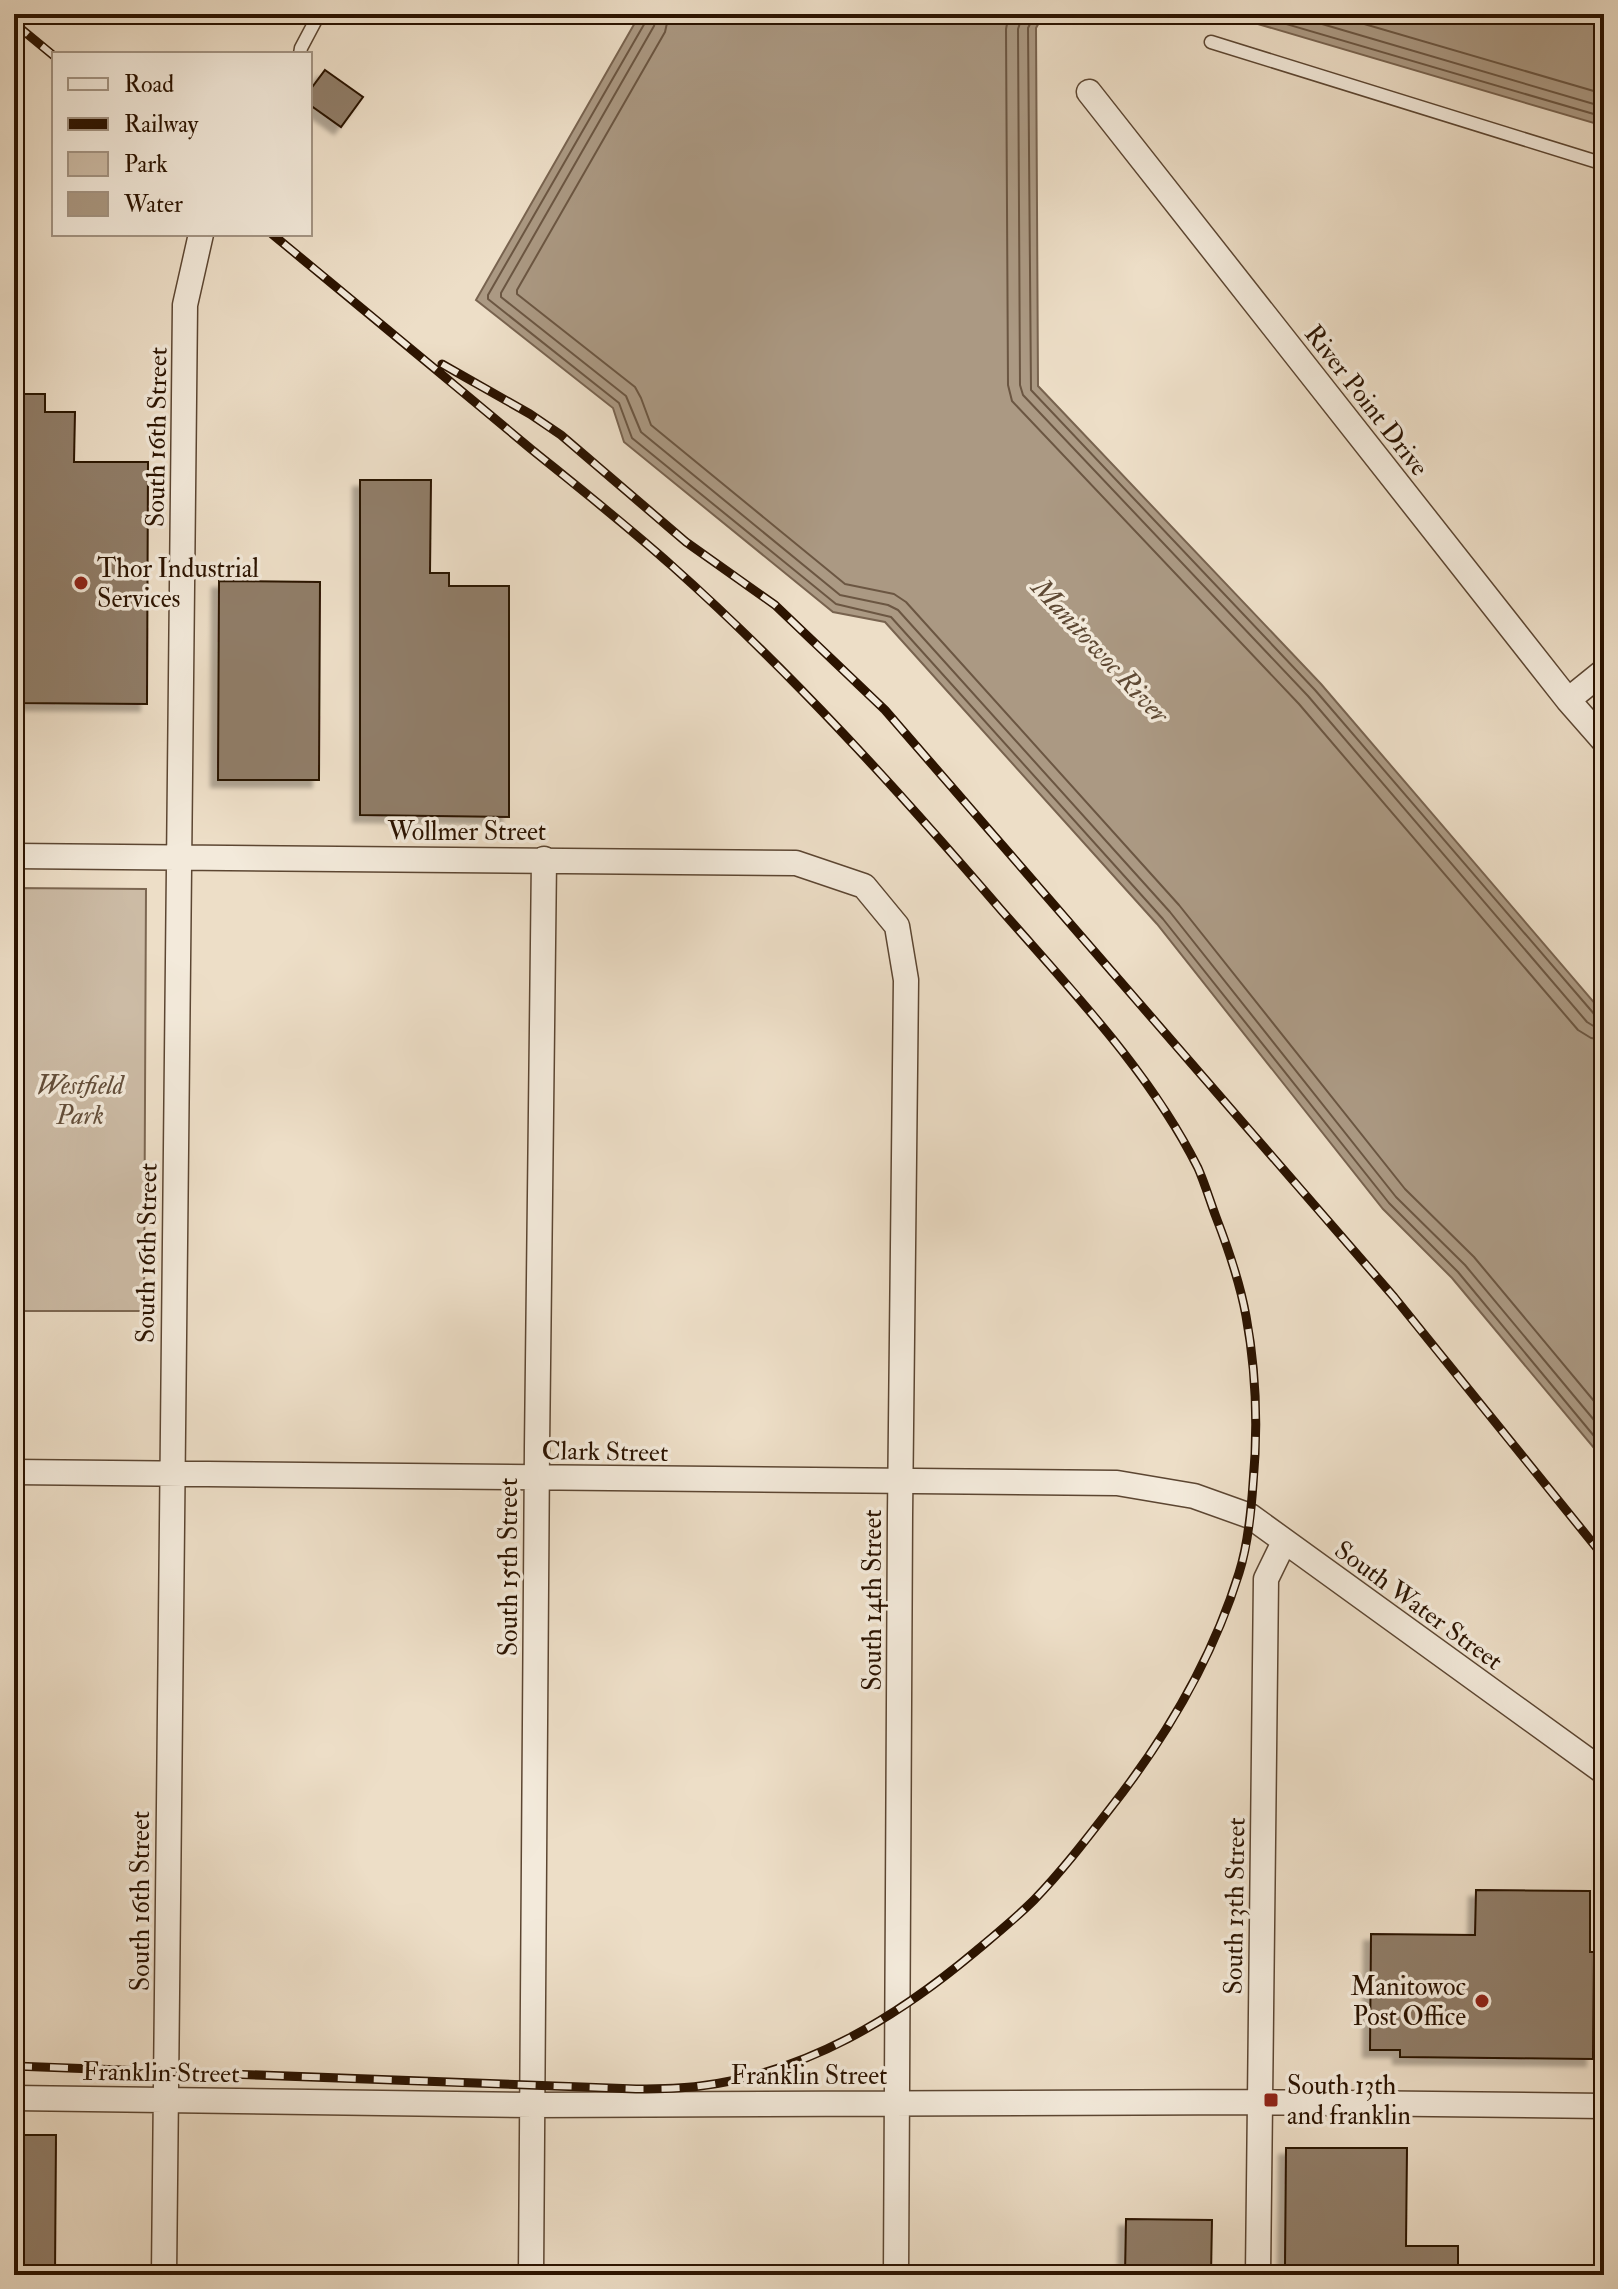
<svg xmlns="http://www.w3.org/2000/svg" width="1618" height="2289" viewBox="0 0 1618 2289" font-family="'IM FELL Double Pica',serif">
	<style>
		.green { fill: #ccbba5; stroke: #7c6752; stroke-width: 2 }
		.water { fill: #ab9983; stroke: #78634f; stroke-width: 2 }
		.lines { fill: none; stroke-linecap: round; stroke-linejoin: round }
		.shore { stroke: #6b5642; stroke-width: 2 }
		.building { fill: #907d67; stroke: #2b1300; stroke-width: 2; filter: url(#shadow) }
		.service-casing { stroke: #5c4632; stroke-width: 15 }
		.minor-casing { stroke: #5c4632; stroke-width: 27 }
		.service { stroke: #f3eadb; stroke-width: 12 }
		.minor { stroke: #f3eadb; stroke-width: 24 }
		.rail-casing { stroke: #2b1300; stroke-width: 9 }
		.rail { stroke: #f3eadb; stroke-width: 6; stroke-dasharray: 18; stroke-linecap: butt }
		.poi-dot { fill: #8f2418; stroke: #f3eadb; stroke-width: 3 }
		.labels { text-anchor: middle; stroke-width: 7; stroke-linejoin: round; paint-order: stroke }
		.street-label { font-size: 26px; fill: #2b1300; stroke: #f3eadb }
		.poi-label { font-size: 26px; fill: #2b1300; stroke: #f3eadb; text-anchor: start }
		.park-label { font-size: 26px; font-style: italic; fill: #634e3a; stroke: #f3eadb }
		.water-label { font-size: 28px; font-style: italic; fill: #5e4934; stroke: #f3eadb }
	</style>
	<defs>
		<filter id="shadow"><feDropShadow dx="-7" dy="7" stdDeviation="2" flood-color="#0004"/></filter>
	</defs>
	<rect width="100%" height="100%" fill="#eddec7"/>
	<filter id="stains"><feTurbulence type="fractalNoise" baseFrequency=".0025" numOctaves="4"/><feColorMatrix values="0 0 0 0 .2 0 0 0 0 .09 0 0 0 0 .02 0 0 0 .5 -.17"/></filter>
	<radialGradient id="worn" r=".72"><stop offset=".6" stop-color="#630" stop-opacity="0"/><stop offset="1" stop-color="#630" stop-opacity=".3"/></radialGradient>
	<path class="green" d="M14,888L146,889L144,1311H14Z"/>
	<path class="water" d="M640,14H1044L1036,28L1038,386L1321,684L1604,1014V1460L1452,1278L1383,1209L1157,924L885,622L833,612L624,442L613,408L476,300Z
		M1224,14H1604V126Z"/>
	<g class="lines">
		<path class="shore" d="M647,14L646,21L488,295V299L619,403L632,438L836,604L891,617L1163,919L1389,1203L1458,1272L1604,1448
			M657,14L654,26L501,293V297L626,396L641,432L840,595L888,605L898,610L1170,912L1396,1197L1465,1265L1604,1432
			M669,14L665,32L517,290V294L635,387L641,398L651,425L845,584L894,594L906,602L1179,905L1405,1189L1474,1257L1604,1413
			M1009,14L1006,29L1008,385L1012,401L1299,704L1578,1030L1591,1038L1604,1040
			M1023,14L1018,29L1020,385L1023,395L1308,696L1587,1022L1595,1027L1604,1028
			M1035,14L1028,28L1031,390L1315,690L1595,1015L1604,1018
			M1252,14L1604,117
			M1288,14L1604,107
			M1330,14L1604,94"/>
	</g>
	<path class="building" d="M325,70L363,97L341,127L310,105V90Z
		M14,394H45V412H75L74,462H148L147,704L14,703Z
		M360,480H431L430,573H449V586H509V817L360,815Z
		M219,581L320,582L319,780H218Z
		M1476,1890L1590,1891V1952H1594L1593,2059L1400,2057V2050H1370L1371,1934L1475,1935Z
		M14,2135H56L55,2275H14Z
		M1286,2148H1407L1406,2246H1458V2275H1357V2267L1285,2266Z
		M1126,2219L1212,2220L1211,2275H1125Z"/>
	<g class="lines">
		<defs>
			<path id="service" d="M1211,42L1604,164
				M300,54L301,48L319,14"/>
			<path id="minor" d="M1089,92L1568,700L1604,741
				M1568,700L1604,671
				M14,856L796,863L864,886L897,926L906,980L900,1515L896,2275
				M14,1472L1117,1483L1194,1496L1250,1516L1604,1772
				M14,2098L533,2105L1259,2102L1604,2106
				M164,2275L185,305L201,234
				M531,2275L537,1448L544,859
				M1258,2275L1266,1579L1284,1542"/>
		</defs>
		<use href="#service" class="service-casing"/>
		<use href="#minor" class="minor-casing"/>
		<use href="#service" class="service"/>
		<use href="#minor" class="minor"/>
		<defs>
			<path id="rail" d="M14,23L54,56
				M442,364L530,414L561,435L686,542L775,605L885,710L1394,1297L1604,1557
				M14,2066L636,2089C657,2089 679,2089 700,2086C806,2073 896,2018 976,1951C995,1935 1016,1918 1034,1900C1061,1872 1085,1841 1109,1810C1165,1739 1212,1660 1239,1573C1248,1545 1251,1513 1253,1484C1258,1429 1256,1370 1246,1316C1240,1283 1228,1248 1216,1217C1210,1201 1205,1184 1198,1168C1150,1072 1072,991 1002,911C898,790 790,671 671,565C626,525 578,487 531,449C445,377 358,305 272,234"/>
		</defs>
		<use href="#rail" class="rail-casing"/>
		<use href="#rail" class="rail"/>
	</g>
	<g class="poi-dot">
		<circle cx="81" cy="583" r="8"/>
		<circle cx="1482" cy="2001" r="8"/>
		<rect x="1263" y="2092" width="16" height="16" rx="4"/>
	</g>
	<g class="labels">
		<g class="street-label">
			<text transform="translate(1367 400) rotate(52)" y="9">River Point Drive</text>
			<text transform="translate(156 437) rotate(-89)" y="9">South 16th Street</text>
			<text x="467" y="840">Wollmer Street</text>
			<text transform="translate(146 1253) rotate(-89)" y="9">South 16th Street</text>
			<text transform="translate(605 1451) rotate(1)" y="9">Clark Street</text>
			<text transform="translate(508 1567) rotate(-90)" y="9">South 15th Street</text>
			<text transform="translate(872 1600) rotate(-90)" y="9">South 14th Street</text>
			<text transform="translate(1419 1605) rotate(36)" y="9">South Water Street</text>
			<text transform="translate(140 1901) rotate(-90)" y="9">South 16th Street</text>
			<text transform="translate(1234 1906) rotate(-89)" y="9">South 13th Street</text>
			<text transform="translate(161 2072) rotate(1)" y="9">Franklin Street</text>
			<text x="809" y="2084">Franklin Street</text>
		</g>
		<g class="poi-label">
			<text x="97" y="577">Thor Industrial<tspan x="97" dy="30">Services</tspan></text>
			<text x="1466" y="1995" text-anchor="end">Manitowoc<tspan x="1466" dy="30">Post Office</tspan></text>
			<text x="1287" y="2094">South 13th<tspan x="1287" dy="30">and franklin</tspan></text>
		</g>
		<g class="park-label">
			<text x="80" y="1094">Westfield<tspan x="80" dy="30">Park</tspan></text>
		</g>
		<g class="water-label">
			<text transform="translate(1101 650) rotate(47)" y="10">Manitowoc River</text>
		</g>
	</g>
	<rect width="1618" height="2289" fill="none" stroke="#eddec7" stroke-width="48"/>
	<rect x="16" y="16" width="1586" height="2257" fill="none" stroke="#2b1300" stroke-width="4"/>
	<rect x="24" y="24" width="1570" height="2241" fill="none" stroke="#2b1300" stroke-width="2"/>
	<rect x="52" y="52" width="260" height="184" fill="#f3eadb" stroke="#a39483" stroke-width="2"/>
	<rect x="68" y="78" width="40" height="12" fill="#f3eadb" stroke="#a39483" stroke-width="2"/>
	<text x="124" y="92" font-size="24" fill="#2b1300">Road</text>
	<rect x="68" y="118" width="40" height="12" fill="#2b1300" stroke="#a39483" stroke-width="2"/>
	<text x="124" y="132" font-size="24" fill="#2b1300">Railway</text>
	<rect x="68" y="152" width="40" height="24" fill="#ccbba5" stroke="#a39483" stroke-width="2"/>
	<text x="124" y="172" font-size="24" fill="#2b1300">Park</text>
	<rect x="68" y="192" width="40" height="24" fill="#ab9983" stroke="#a39483" stroke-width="2"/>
	<text x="124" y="212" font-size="24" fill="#2b1300">Water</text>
	<rect width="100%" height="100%" filter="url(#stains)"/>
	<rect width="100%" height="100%" fill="url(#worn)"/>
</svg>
